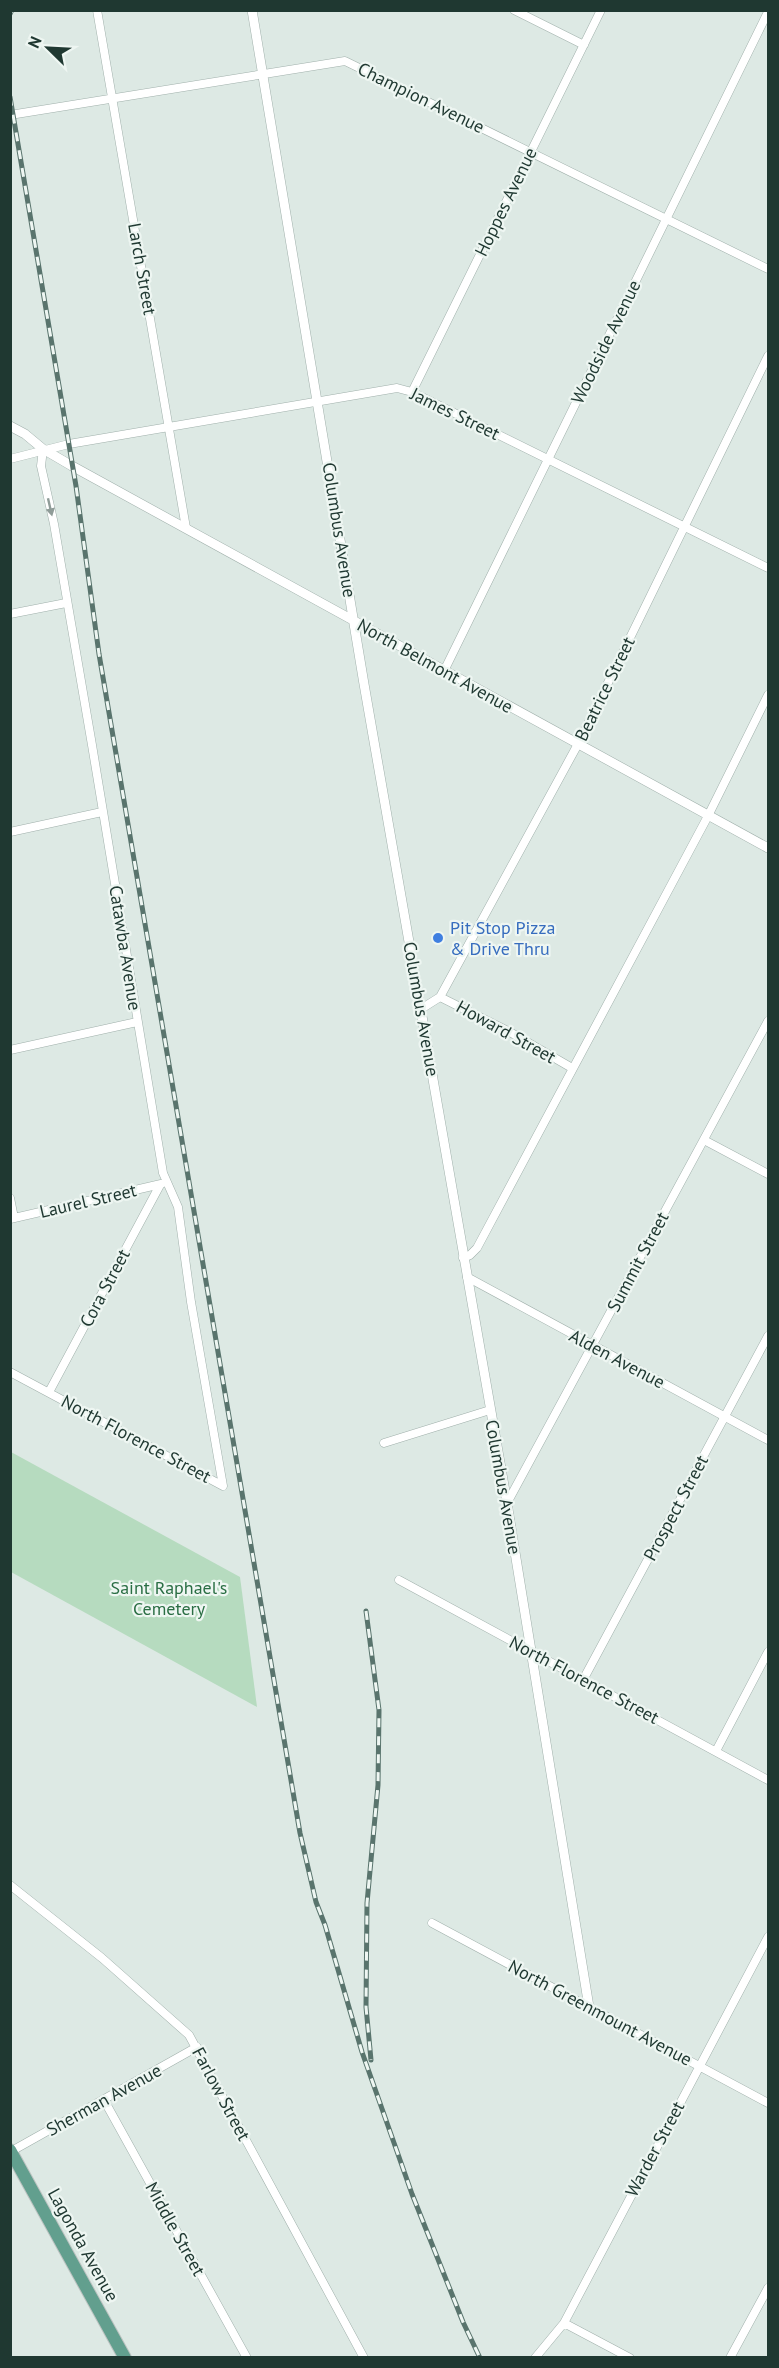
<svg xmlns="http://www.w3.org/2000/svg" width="779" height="2368" viewBox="0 0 779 2368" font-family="'PT Sans',sans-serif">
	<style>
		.green { fill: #b6dbbf }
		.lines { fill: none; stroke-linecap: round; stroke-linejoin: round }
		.minor-casing { stroke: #a0b0ab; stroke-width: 9 }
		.tertiary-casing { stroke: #a0b0ab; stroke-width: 10 }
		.primary-casing { stroke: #bcc3c1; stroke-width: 14 }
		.minor { stroke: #fff; stroke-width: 8 }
		.tertiary { stroke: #fff; stroke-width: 9 }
		.primary { stroke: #629f8e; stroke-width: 12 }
		.rail-casing { stroke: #59746d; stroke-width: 5 }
		.rail { stroke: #eef6f2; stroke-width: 3; stroke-dasharray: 9; stroke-linecap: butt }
		.oneway { fill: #8f9c98 }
		.shop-dot { fill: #3f7fe0; stroke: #eef6f2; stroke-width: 2 }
		.labels { text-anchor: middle; stroke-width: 4.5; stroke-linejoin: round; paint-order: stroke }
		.street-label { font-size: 18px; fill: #1f3831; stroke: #eef6f2 }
		.shop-label { font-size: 18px; fill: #366cbe; stroke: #eef6f2; text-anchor: start }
		.park-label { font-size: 18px; fill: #2a6e44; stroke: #eef6f2 }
	</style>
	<rect width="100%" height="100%" fill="#dde9e4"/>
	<path class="green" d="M11,1452L240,1577L257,1707L11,1572Z"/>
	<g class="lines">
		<defs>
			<path id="minor" d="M97,10L186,528
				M514,10L584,45
				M10,115L345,61L768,269
				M412,392L601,10
				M10,459L69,444L397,388L412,392L768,568
				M10,614L66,603
				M444,671L768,12
				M10,832L102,812
				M440,997L508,1031L572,1068
				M421,1009L440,997L578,744L768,356
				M10,1050L137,1022
				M704,1140L768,1174
				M10,1198L14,1218
				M10,1219L161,1184
				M463,1258L470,1255L477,1248L708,816L768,695
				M467,1277L768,1440
				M10,1372L223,1486L191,1302L178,1207L163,1173L92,745L54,524L41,466L43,449
				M49,1392L160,1185
				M384,1443L490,1410
				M507,1503L768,1021
				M399,1580L768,1780
				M583,1680L768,1336
				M716,1751L768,1652
				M10,1885L102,1958L189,2035L364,2358
				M432,1923L768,2103
				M104,2100L247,2358
				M10,2152L197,2047
				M564,2323L630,2358
				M535,2358L564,2323L768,1937
				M730,2358L768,2288"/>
			<path id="tertiary" d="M252,10L364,684L507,1503L589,2007
				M10,426L25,434L43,449L72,466L768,848"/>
			<path id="primary" d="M10,2150L125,2358"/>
		</defs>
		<use href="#minor" class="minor-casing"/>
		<use href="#tertiary" class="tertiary-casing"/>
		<use href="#primary" class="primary-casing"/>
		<use href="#minor" class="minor"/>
		<use href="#tertiary" class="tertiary"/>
		<use href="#primary" class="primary"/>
		<defs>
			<path id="rail" d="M10,14L12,10
				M10,97L76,486L99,654L300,1833L316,1902L325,1925L362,2052L412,2194L463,2322L480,2358
				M366,1611L379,1710L378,1785L367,1903L366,2007L371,2060"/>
		</defs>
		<use href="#rail" class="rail-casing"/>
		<use href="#rail" class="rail"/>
	</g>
	<defs><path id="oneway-solid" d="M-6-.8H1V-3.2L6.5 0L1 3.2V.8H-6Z" transform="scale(1.5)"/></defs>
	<use class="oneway" href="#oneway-solid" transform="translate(50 507) rotate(77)"/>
	<circle class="shop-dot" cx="438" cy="938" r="6"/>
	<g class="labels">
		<g class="street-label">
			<text transform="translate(421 98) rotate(26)" y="6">Champion Avenue</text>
			<text transform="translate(506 202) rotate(-64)" y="6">Hoppes Avenue</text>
			<text transform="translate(142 269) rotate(80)" y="6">Larch Street</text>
			<text transform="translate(606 342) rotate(-64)" y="6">Woodside Avenue</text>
			<text transform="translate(455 414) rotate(26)" y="6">James Street</text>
			<text transform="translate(339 530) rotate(81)" y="6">Columbus Avenue</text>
			<text transform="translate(435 666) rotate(29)" y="6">North Belmont Avenue</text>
			<text transform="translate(605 689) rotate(-64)" y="6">Beatrice Street</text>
			<text transform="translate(125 948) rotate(81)" y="6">Catawba Avenue</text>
			<text transform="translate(421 1009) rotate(80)" y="6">Columbus Avenue</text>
			<text transform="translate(506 1032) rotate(29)" y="6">Howard Street</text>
			<text transform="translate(88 1201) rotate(-13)" y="6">Laurel Street</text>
			<text transform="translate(638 1262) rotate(-62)" y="6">Summit Street</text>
			<text transform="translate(105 1288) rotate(-62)" y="6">Cora Street</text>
			<text transform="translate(617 1359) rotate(28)" y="6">Alden Avenue</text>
			<text transform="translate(136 1439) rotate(28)" y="6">North Florence Street</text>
			<text transform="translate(503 1487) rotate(80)" y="6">Columbus Avenue</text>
			<text transform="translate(676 1508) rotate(-62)" y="6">Prospect Street</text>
			<text transform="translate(584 1680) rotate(28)" y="6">North Florence Street</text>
			<text transform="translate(600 2013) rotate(28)" y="6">North Greenmount Avenue</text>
			<text transform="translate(221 2094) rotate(62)" y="6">Farlow Street</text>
			<text transform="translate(104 2100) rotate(-29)" y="6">Sherman Avenue</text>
			<text transform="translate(655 2149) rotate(-62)" y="6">Warder Street</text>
			<text transform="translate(175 2229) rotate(61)" y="6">Middle Street</text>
			<text transform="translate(83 2245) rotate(61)" y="6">Lagonda Avenue</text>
		</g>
		<g class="shop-label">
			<text x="450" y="934">Pit Stop Pizza<tspan x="450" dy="21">&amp; Drive Thru</tspan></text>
		</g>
		<g class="park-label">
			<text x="169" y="1594">Saint Raphael's<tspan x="169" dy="21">Cemetery</tspan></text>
		</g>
	</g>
	<rect width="779" height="2368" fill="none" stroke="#1f3831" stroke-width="24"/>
	<g transform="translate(48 48) rotate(294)" stroke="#eef6f2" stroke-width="4.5" paint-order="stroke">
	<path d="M0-4.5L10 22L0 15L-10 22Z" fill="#1f3831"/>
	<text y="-9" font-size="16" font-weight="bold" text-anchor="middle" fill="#1f3831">N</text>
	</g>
</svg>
